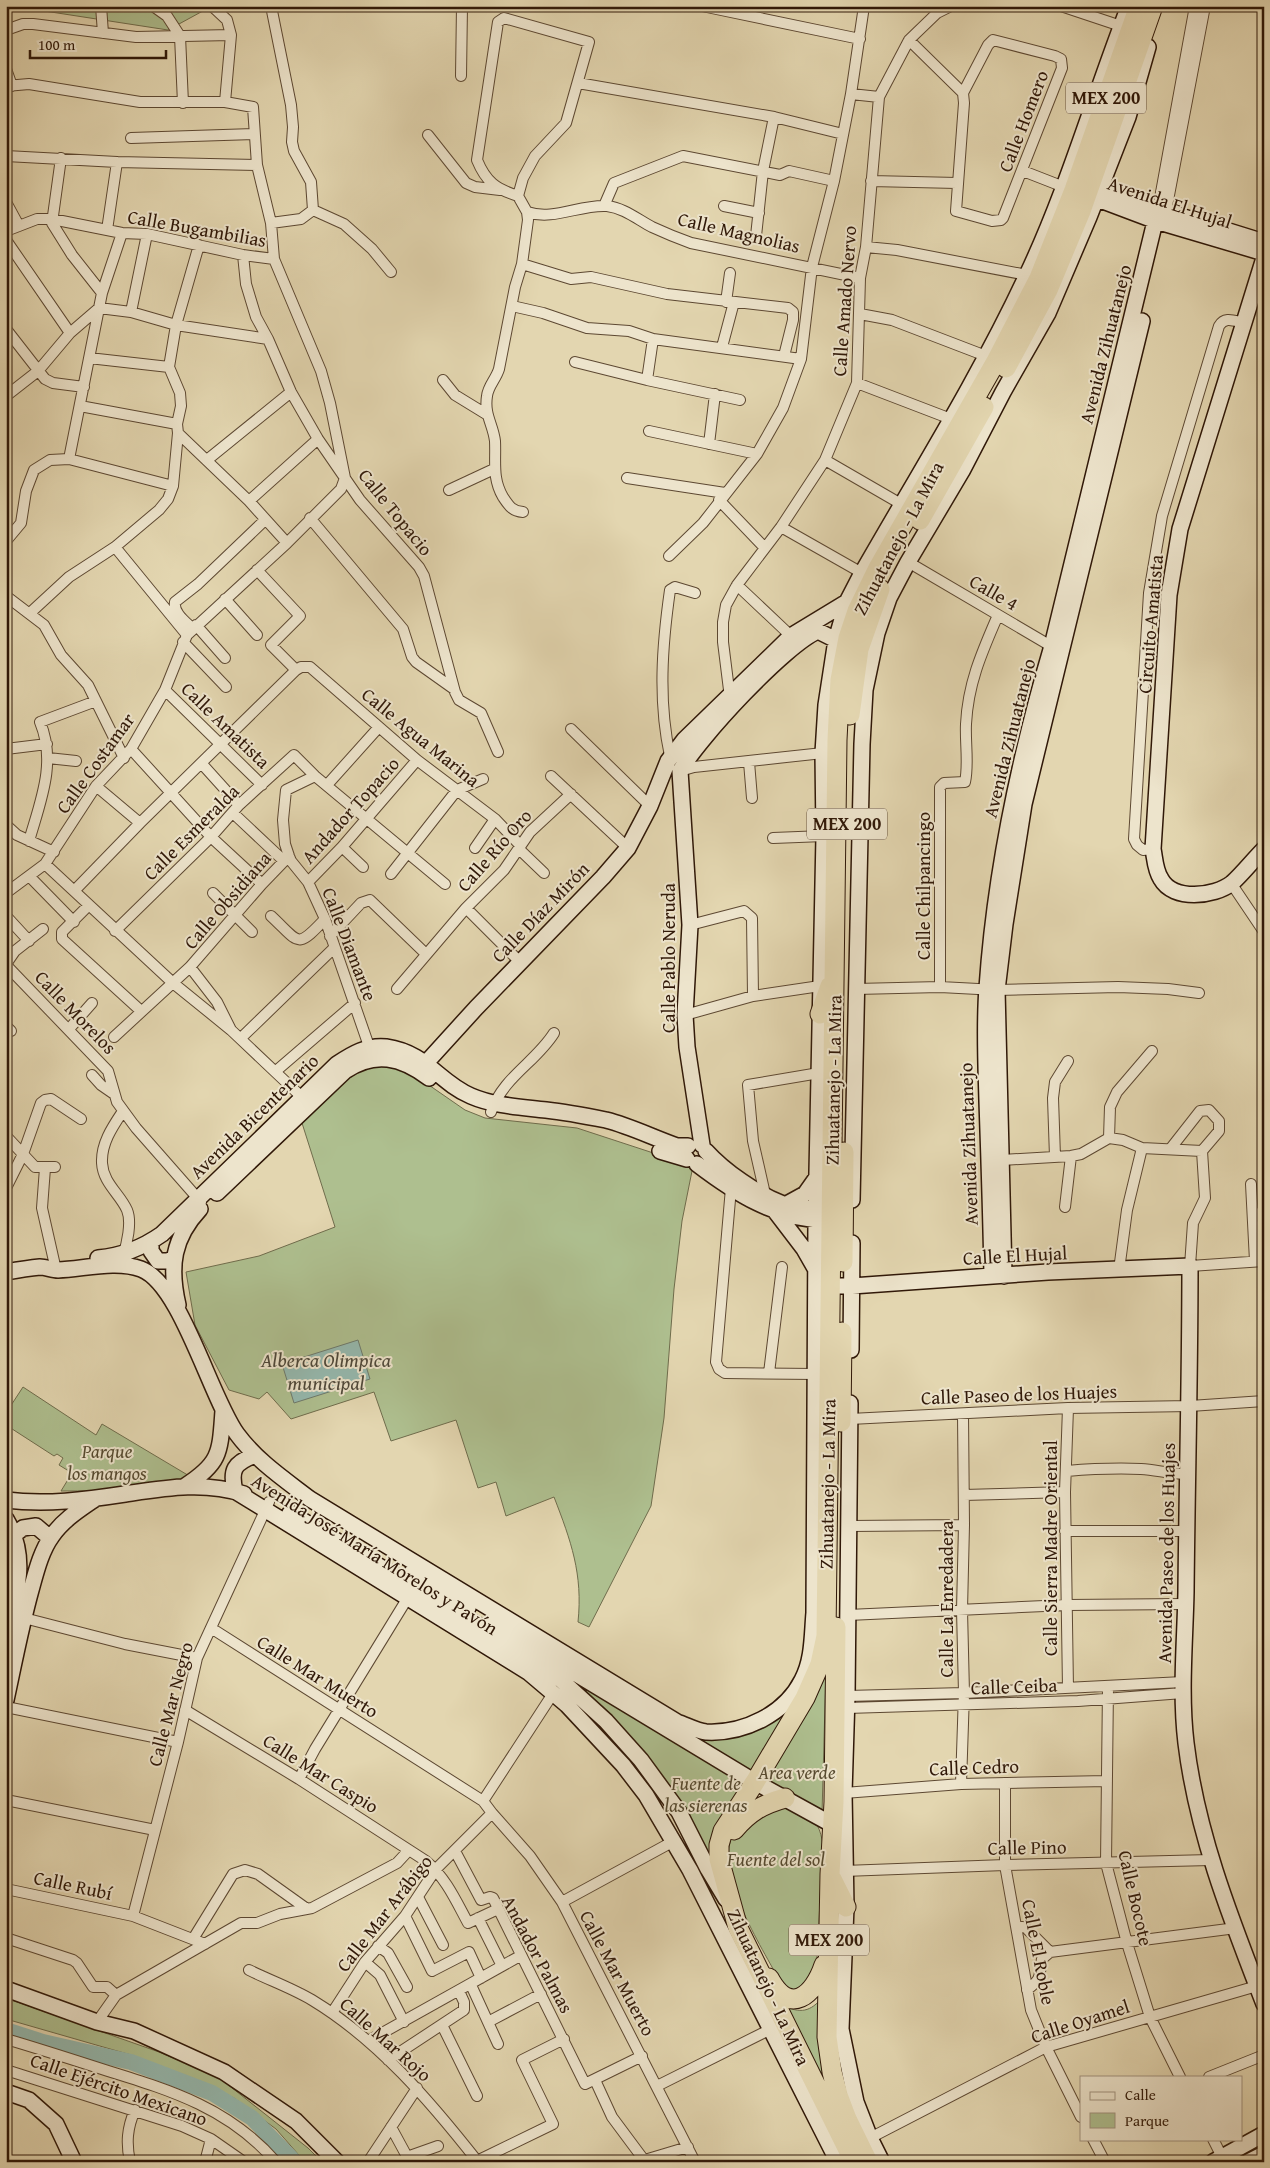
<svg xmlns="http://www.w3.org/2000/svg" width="1270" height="2168" viewBox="0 0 1270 2168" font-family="'Gentium Book Plus',serif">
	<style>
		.green { fill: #aebf8f; stroke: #6f6c4c }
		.water { fill: #95b9af; stroke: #6d796c }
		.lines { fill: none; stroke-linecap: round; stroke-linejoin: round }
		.river { stroke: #95b9af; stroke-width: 16 }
		.street-casing { stroke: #5d4832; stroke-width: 12 }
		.secondary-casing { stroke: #301808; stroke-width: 18 }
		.highway-casing { stroke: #301808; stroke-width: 21 }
		.street { stroke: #ede4cc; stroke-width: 10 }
		.secondary { stroke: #ede4cc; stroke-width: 15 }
		.highway { stroke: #e3d6b0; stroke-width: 19 }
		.labels { text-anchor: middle; stroke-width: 4; stroke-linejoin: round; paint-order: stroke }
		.shield { fill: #ede4cc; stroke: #695543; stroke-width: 1 }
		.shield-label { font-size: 18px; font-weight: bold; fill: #301808 }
		.street-label { font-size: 19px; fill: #301808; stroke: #ede4cc }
		.park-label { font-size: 19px; font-style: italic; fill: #564a30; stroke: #ede4cc }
		.water-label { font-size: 20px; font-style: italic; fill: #4e483a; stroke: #ede4cc }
	</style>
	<rect width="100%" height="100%" fill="#e3d6b0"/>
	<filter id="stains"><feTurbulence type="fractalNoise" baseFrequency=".004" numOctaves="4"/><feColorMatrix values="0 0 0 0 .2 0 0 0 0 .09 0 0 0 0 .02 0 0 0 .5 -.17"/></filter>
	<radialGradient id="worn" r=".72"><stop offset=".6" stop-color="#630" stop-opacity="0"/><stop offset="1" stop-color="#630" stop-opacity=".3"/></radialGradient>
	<path class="green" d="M12,6H212L168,30Z
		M381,1063L410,1072L465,1110L485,1118L577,1128L693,1166L682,1221L674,1289L664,1418L651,1506L589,1627L578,1622C583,1574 571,1541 554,1497L506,1516L496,1482L478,1488L456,1420L391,1441L374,1392L291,1419L267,1392L259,1399L229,1390L195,1325L186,1272L259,1256L335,1227L302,1123C326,1099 347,1072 381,1063Z
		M23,1387L96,1435L102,1424L191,1477C151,1491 104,1491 61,1491L72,1473L59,1465L63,1458L57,1454L54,1456L6,1425V1413Z
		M826,1667L822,1814L762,1783Z
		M561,1671L749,1784L713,1863L701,1846Z
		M790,1709L755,1775L681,1729C728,1741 751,1741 790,1709Z
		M777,1802C805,1815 818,1812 823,1845L816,1976L806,1992L784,1989C764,1950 715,1878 732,1836Z
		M823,1997L830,2103L782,2005C801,2014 810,2012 823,1997Z
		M6,1998L159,2052L217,2076L308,2148L322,2162H305L276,2129L234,2098L131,2055L6,2019Z"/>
	<path class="water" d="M358,1340L370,1379L294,1403L282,1364Z"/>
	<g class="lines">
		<path class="river" d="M6,2030L43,2042L131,2062L212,2093L252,2118L295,2162"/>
		<defs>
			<path id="street" d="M101,6L103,33
				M153,6L167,16L180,36L183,103
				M212,6L227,20L231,35L225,102
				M271,6L291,105L293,127L292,142L294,151L311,182L313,210
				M702,6L860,39
				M1061,6L1121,26
				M6,30L23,24H33L136,37L231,35
				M909,40L963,93
				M993,40L1055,56L1061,59L1062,68L1003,218L1001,220L992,221L956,211L964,103L963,93L988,45Z
				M6,69L12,86
				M461,76L462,6
				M578,83L774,117L843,134
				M6,86L29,84L140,102H225L253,107L257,165L271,223L274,259L321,371L330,403L345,478
				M851,94L879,97
				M428,135L466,183L475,187L500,190
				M131,138L254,134
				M6,156L117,162L257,165
				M61,158L52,223L72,255L102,293
				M1023,171L1064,187
				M871,181L957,183
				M518,196C496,189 486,182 477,160L498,22L504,18L589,42L566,123L535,156L523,178L518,196L527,212L528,220L522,264L515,287L499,369C496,379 488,386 487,396C484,415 493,424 495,441C496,462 492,478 503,497C509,506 512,511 523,512
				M6,202L19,226
				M604,206L614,183L683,156L780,175L789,171L834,181
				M724,206L759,213
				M1158,209L1195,6
				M313,210L344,224L372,249L391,272
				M1166,211L1205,6
				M527,212C554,221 580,204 607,206C624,208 637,219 652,227C665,233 677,238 691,243L860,278
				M271,223L301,219L313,210
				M107,230L117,162
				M6,231L37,219H52L122,233L147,234L243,255L274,259
				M756,236L763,171L774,117
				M6,240L70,333
				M866,247L897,250L1027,275
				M243,255L246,284L256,317L268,339L291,392L318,439L360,500L419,567L424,576L455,692L459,700L481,713L498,752
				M522,264L571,279L591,277L667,294L788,308L793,312V320L784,356
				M726,302L730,273
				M512,306L543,313L587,328L629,331L653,339L801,359
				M131,312L147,234
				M860,314L892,320L986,356
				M6,329L45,379L53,383L84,387
				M722,347L734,302
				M89,358L169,367
				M575,362L647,380L740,400
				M443,380L455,395L486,414
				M647,380L653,339
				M857,383L951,419
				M6,396L38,371L70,333L99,308L131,312L176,325L268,339
				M80,406L177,424
				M649,431L757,454
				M178,433L249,501L287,543
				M709,444L715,394
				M69,459L102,293L122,233
				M207,460L291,392
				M825,460L901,504
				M627,478L725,493
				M449,490L494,469
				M719,500L764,547
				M249,501L318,439
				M310,518L403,629L412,657L416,662L454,689
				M781,527L862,573
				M6,541L21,523L26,491L34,470L50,460L69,459L173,486
				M115,547L187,635
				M669,556L703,523L757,454L783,408L801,359L812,267L834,181L851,94L864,6
				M908,562L1056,649
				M257,570L300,616L271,645L296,670
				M737,585L791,636
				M6,596L44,625L61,655L88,685L124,758
				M225,599L257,635
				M30,613L69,577L115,547L159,510L168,499L173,486L178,433L177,424L181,406L180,393L169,367L176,325L199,245
				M196,625L225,658
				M193,629C186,622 173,613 175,602L198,584L265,520
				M183,642L226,687
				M165,690L262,785
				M730,698L723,642V622L726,605L737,585L781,527L825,460L857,383L860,278L866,247L879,97L909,40L937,13L951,6
				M571,729L650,806
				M6,749L47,744
				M131,749L211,837L262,884
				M670,756C658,701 662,646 670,590L675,587L695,593
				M48,758L76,761
				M749,762L752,798
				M202,764L239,805
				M680,771L694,767L823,753
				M315,776L286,790L283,820L285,844L289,856L291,861L308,882L325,919L371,1052
				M551,776L628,848
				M327,785L379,727
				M96,786L140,823
				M233,813L284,861
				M6,825L17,835L54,852
				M773,838L824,836
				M29,841C40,802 57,763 40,722L96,701
				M342,847L363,867
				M475,848L495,819
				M519,849L544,873
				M1153,849L1143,850L1137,845L1134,839L1149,593L1162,516L1219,326C1225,316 1234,321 1244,323
				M45,864L173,983L231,1030
				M391,874L457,790L483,779
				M30,877L74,922
				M308,882L342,847L417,760
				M1231,883L1264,932
				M74,891L140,823L296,670L301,667H310L417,760L495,819L520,845
				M6,893L45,864L96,786L131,749L165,690L187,635L287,543L341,489L345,478
				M213,893L252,932
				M88,906L62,932V939L141,1011
				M466,908L520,962
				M6,916L29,941
				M271,916C300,943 296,950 325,919
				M690,925L744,911L752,918L753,996
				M115,931L211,837L239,805L294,755L315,776L445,884
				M330,936L361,903L370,900L426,954
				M6,964L15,951L43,929
				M6,965L108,1071L117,1102L136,1128L201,1202
				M190,967L217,1002L231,1030L306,1101
				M940,987V787L944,783L965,782C969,764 965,743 966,724C968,683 982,652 998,615
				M397,989L466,908L504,870L530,832L571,794
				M856,989L940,987L997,990L1118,987L1168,989L1199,993
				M685,1015L753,996L820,986
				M6,1026L11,1031
				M69,1029L92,1003
				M114,1037L190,967L262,884L289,856
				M241,1038L334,948
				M276,1071L355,1003
				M92,1075L101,1085L114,1094
				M491,1112C503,1077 536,1062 554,1033
				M6,1136L35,1167H55
				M1109,1138L1110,1107L1117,1092L1152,1051
				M1171,1148L1200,1111L1209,1110L1219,1121V1131L1202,1151L1205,1198L1193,1223L1190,1266L1264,1261
				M1055,1157L1053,1098L1055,1082L1068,1061
				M1002,1160L1071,1156L1081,1154L1109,1138L1123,1140L1142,1148L1202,1151
				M45,1168L42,1208L56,1270
				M1251,1184L1255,1261
				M6,1188L23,1154L41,1103L45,1100L51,1099L81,1119
				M731,1188L716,1362L719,1369L725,1373L816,1374
				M765,1194L753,1141L748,1085L819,1073
				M1065,1207L1071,1156
				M1253,1217L1263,1211L1264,1207
				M123,1256C127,1244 132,1222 127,1210C120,1194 103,1183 102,1163C101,1143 113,1126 123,1111
				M1119,1270L1127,1210L1142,1148
				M769,1373L782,1267
				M1068,1408L1065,1492L1068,1688
				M850,1419L1068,1408L1190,1406L1264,1401
				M1067,1471C1091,1469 1116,1468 1141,1469C1157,1470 1170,1474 1187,1474
				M964,1495L1065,1492
				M850,1526L964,1525
				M1065,1531H1186
				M848,1615L1067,1605L1185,1604
				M24,1618L125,1644L197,1658
				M211,1628L483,1801
				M1108,1687L1106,1863L1127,1943L1150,2017L1180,2077
				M847,1696L964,1693L1183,1682
				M6,1707L178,1742
				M847,1708L1078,1701L1183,1693
				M185,1710L299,1779L426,1861C446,1878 456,1901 468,1923L498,1909
				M299,1779L315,1749L407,1599
				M1005,1783V1865L1031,2010L1046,2047L1081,2117
				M961,1784L964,1693L962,1610L964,1525L963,1414
				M844,1793L961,1784L1107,1781
				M6,1800L155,1830
				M492,1813L530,1856L562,1902L695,2162
				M455,1851L481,1900L490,1897L493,1898L585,2084L642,2056
				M844,1871L1005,1865L1211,1860
				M6,1889L133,1916L205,1944
				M418,1897L443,1945
				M562,1902L674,1841
				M133,1916L178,1742L197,1658L269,1502
				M405,1916L432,1971L469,1952L481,1978
				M478,1918L502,1966
				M1016,1925L1026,1928L1050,1952
				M6,1938L73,1960L77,1963L93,1987H107L116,1995
				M193,1939L233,1874L245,1870L258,1874L307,1909
				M378,1946L388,1953L407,1987
				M365,1962L380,1975L404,2022
				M249,1970C269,1980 292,1988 312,2000C378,2040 430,2101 478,2162
				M471,1985L498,2044
				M1027,1990C1044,1977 1038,1976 1042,1959L1050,1952L1236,1928
				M332,2013L365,1962L405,1916L436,1869L492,1813L483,1801L554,1692
				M97,2022L116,1995L241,1923H257L280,1914L312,1908L397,1863L409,1850
				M488,2022L541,1994
				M442,2025L477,2096
				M6,2039C40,2049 74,2060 108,2071C173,2091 230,2109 276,2162
				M368,2041L520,1956
				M388,2060L464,2010V2002L459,1991
				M6,2070L182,2126L211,2139L244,2162
				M1209,2077L1264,2055
				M595,2080L612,2117L644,2160
				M657,2086L771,2029
				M391,2127L410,2162
				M870,2138L1046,2047L1257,1986
				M1093,2139L1105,2162
				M1213,2139L1222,2157
				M407,2157L438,2146
				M6,2161L7,2162
				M477,2161L553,2124L522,2060L564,2039
				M130,2162C126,2143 127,2128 135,2110
				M205,2162L211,2139
				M368,2162L417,2088
				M638,2162L688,2147"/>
			<path id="secondary" d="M1092,185L1158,209L1264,242
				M1087,195L1156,221L1264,253
				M1264,258L1180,529L1169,595L1153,849C1155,859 1155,870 1161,879C1173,901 1214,897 1232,883C1243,873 1253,860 1264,849
				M426,1063L476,1008L603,877L628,848L650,806L668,761L684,740L791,636L847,602
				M702,1145L687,1047L685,1015L690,925L680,771C698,739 786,644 818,631L836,640
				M660,1151L687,1159
				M706,1151C724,1171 757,1194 783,1204C795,1208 813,1209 826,1209
				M697,1164C735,1193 777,1220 826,1220
				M217,1193L345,1071C375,1051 401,1057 429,1078
				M852,1200L862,744L865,690L877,633L889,598L908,562L962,471L1003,392L1048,313L1089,217L1128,117L1148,47
				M785,1205L805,1194L817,1177
				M775,1211L804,1249L816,1270
				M151,1242V1251L158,1261H168L174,1258
				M98,1258C122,1256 142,1248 162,1234L337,1064C352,1054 367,1045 386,1047C427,1053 438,1082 471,1096C494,1106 521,1107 546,1110C565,1112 586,1116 606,1120C630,1126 654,1138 677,1146H688
				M6,1272C17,1270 29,1268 40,1267C46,1267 52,1270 58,1270C84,1269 116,1260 141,1269C181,1284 210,1397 237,1434C257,1461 284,1479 310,1499L677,1722C686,1725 697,1731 706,1732C744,1734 785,1714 802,1680C813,1660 812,1635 814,1613L816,1220L824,836L823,753L826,705L836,640L847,602L862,573C918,475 979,378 1027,275C1068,188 1094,96 1129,6
				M992,1276C991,1217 989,1159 987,1101C986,1064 984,1025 987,988C995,872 1019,758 1052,646L1158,209
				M1004,1276L997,990L1005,924L1024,804L1142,321
				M820,1286H852L1048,1272L1190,1266C1190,1375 1187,1483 1186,1592C1185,1642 1180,1693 1186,1743C1197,1834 1231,1919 1264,2004
				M178,1305C169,1266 173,1238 200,1209
				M851,1350L852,1243
				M850,1403L847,1696L844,1793L846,1907L841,2029L856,2102L870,2138L882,2162
				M185,1486C221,1463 220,1452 223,1411
				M235,1491L528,1672L567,1705L623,1765L646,1795L690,1870L838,2162
				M235,1491C230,1470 234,1463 255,1455
				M6,1500C45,1505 86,1500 125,1494C165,1488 204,1481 244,1494
				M290,1513L476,1624L561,1680L606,1721L641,1760L679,1812L708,1869L726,1899
				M6,1519C29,1558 16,1594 6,1635
				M15,1534L23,1528L36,1526L50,1538
				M412,1572L468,1608
				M492,1623L755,1782L833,1825
				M6,1700C14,1663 21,1626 31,1590C36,1572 41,1551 52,1536C63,1520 79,1510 95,1499
				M6,1989L97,2022L134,2031L224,2072L296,2121L337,2162
				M6,2092L29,2100L56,2124L74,2162
				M1213,2162L1264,2134
				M1248,2162L1264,2154"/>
			<path id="highway" d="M1006,368L1048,290L1081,211L1153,6
				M920,520L984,407
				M850,715L859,649L880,589
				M820,1014L830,986
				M843,1262L844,1152
				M841,1422L842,1332
				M836,1627L834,1802L830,1874L827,2037L832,2072L838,2095L847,2119L868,2162
				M734,1830C749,1812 763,1804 785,1798
				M832,1879L846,1907
				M769,1978C790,2017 814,1995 824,1965
				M854,2162L738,1928L719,1859V1845L723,1831L755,1782L805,1698L820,1664L826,1636L837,740L840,680L848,638L857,611L878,568L995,363L1039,278L1074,190L1139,6"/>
		</defs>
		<use href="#street" class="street-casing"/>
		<use href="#secondary" class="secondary-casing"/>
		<use href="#highway" class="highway-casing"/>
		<use href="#street" class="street"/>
		<use href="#secondary" class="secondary"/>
		<use href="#highway" class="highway"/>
	</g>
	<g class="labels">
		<g class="shield">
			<rect x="1066" y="82.5" width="80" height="31" rx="4"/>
			<rect x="807" y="808.5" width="80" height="31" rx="4"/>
			<rect x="789" y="1924.5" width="80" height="31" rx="4"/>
		</g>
		<g class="shield-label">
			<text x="1106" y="104">MEX 200</text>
			<text x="847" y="830">MEX 200</text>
			<text x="829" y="1946">MEX 200</text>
		</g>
		<g class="street-label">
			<text transform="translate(1023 121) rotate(-69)" y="7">Calle Homero</text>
			<text transform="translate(1170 202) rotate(18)" y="7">Avenida El Hujal</text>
			<text transform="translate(197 228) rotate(10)" y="7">Calle Bugambilias</text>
			<text transform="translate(739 232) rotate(13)" y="7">Calle Magnolias</text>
			<text transform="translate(844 301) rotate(-86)" y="7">Calle Amado Nervo</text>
			<text transform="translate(1105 344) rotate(-76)" y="7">Avenida Zihuatanejo</text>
			<text transform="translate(396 512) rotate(51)" y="7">Calle Topacio</text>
			<text transform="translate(898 538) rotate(-62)" y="7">Zihuatanejo - La Mira</text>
			<text transform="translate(994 592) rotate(30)" y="7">Calle 4</text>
			<text transform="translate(1150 624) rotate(-85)" y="7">Circuito Amatista</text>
			<text transform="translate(226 725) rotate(44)" y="7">Calle Amatista</text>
			<text transform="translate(421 737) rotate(39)" y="7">Calle Agua Marina</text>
			<text transform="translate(1009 738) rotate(-76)" y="7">Avenida Zihuatanejo</text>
			<text transform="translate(95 763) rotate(-54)" y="7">Calle Costamar</text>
			<text transform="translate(350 810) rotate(-48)" y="7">Andador Topacio</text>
			<text transform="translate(191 832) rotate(-45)" y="7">Calle Esmeralda</text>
			<text transform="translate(494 850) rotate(-49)" y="7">Calle Río Oro</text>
			<text transform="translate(923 886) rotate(-90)" y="7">Calle Chilpancingo</text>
			<text transform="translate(227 900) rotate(-49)" y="7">Calle Obsidiana</text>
			<text transform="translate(540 912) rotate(-46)" y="7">Calle Díaz Mirón</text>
			<text transform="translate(350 944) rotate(69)" y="7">Calle Diamante</text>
			<text transform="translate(668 958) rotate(-90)" y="7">Calle Pablo Neruda</text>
			<text transform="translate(76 1012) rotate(46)" y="7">Calle Morelos</text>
			<text transform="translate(833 1080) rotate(-89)" y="7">Zihuatanejo - La Mira</text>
			<text transform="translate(254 1116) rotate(-44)" y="7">Avenida Bicentenario</text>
			<text transform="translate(968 1144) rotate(-92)" y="7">Avenida Zihuatanejo</text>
			<text transform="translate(1015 1255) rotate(-3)" y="7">Calle El Hujal</text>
			<text transform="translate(1019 1394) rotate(-2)" y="7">Calle Paseo de los Huajes</text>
			<text transform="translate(827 1484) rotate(-89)" y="7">Zihuatanejo - La Mira</text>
			<text transform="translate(1050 1548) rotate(-90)" y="7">Calle Sierra Madre Oriental</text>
			<text transform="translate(1166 1553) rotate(-89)" y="7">Avenida Paseo de los Huajes</text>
			<text transform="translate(375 1554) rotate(32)" y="7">Avenida José María Morelos y Pavón</text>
			<text transform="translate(946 1599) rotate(-90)" y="7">Calle La Enredadera</text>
			<text transform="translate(318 1676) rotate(32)" y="7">Calle Mar Muerto</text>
			<text transform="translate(1014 1686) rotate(-2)" y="7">Calle Ceiba</text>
			<text transform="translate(170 1704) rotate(-75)" y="7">Calle Mar Negro</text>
			<text transform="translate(974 1767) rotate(-2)" y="7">Calle Cedro</text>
			<text transform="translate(321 1773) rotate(32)" y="7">Calle Mar Caspio</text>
			<text transform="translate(1027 1847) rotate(-1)" y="7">Calle Pino</text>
			<text transform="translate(73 1885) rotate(12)" y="7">Calle Rubí</text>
			<text transform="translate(1136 1898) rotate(77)" y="7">Calle Bocote</text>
			<text transform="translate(384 1913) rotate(-52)" y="7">Calle Mar Arábigo</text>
			<text transform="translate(1039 1952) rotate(79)" y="7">Calle El Roble</text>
			<text transform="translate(538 1954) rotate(62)" y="7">Andador Palmas</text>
			<text transform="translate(618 1973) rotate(62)" y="7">Calle Mar Muerto</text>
			<text transform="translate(769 1987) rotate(65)" y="7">Zihuatanejo - La Mira</text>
			<text transform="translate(1080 2021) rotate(-18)" y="7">Calle Oyamel</text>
			<text transform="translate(386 2039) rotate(42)" y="7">Calle Mar Rojo</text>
			<text transform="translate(119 2089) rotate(19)" y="7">Calle Ejército Mexicano</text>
		</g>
		<g class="park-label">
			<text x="107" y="1458">Parque<tspan x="107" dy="22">los mangos</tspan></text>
			<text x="797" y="1779">Area verde</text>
			<text x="706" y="1790">Fuente de<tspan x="706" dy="22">las sierenas</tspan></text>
			<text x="776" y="1866">Fuente del sol</text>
		</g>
		<g class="water-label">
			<text x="326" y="1367">Alberca Olimpica<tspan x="326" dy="23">municipal</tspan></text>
		</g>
	</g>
	<rect width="1270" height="2168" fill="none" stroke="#e3d6b0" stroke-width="25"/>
	<rect x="8" y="8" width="1255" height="2153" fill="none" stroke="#301808" stroke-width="2.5"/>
	<rect x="12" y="12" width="1245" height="2143" fill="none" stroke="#301808"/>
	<rect x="1080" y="2076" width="162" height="65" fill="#ede4cc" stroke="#a1927e"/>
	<rect x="1090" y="2092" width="25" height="8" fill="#ede4cc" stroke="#a1927e"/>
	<text x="1125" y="2100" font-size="15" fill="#301808">Calle</text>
	<rect x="1090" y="2113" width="25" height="15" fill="#aebf8f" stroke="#a1927e"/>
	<text x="1125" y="2126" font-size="15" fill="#301808">Parque</text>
	<path d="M30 50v8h136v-8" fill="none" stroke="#301808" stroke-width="2.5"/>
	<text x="38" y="50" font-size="15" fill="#301808" stroke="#ede4cc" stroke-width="4" paint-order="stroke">100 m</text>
	<rect width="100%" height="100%" filter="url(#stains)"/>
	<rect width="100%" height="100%" fill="url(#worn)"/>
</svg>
